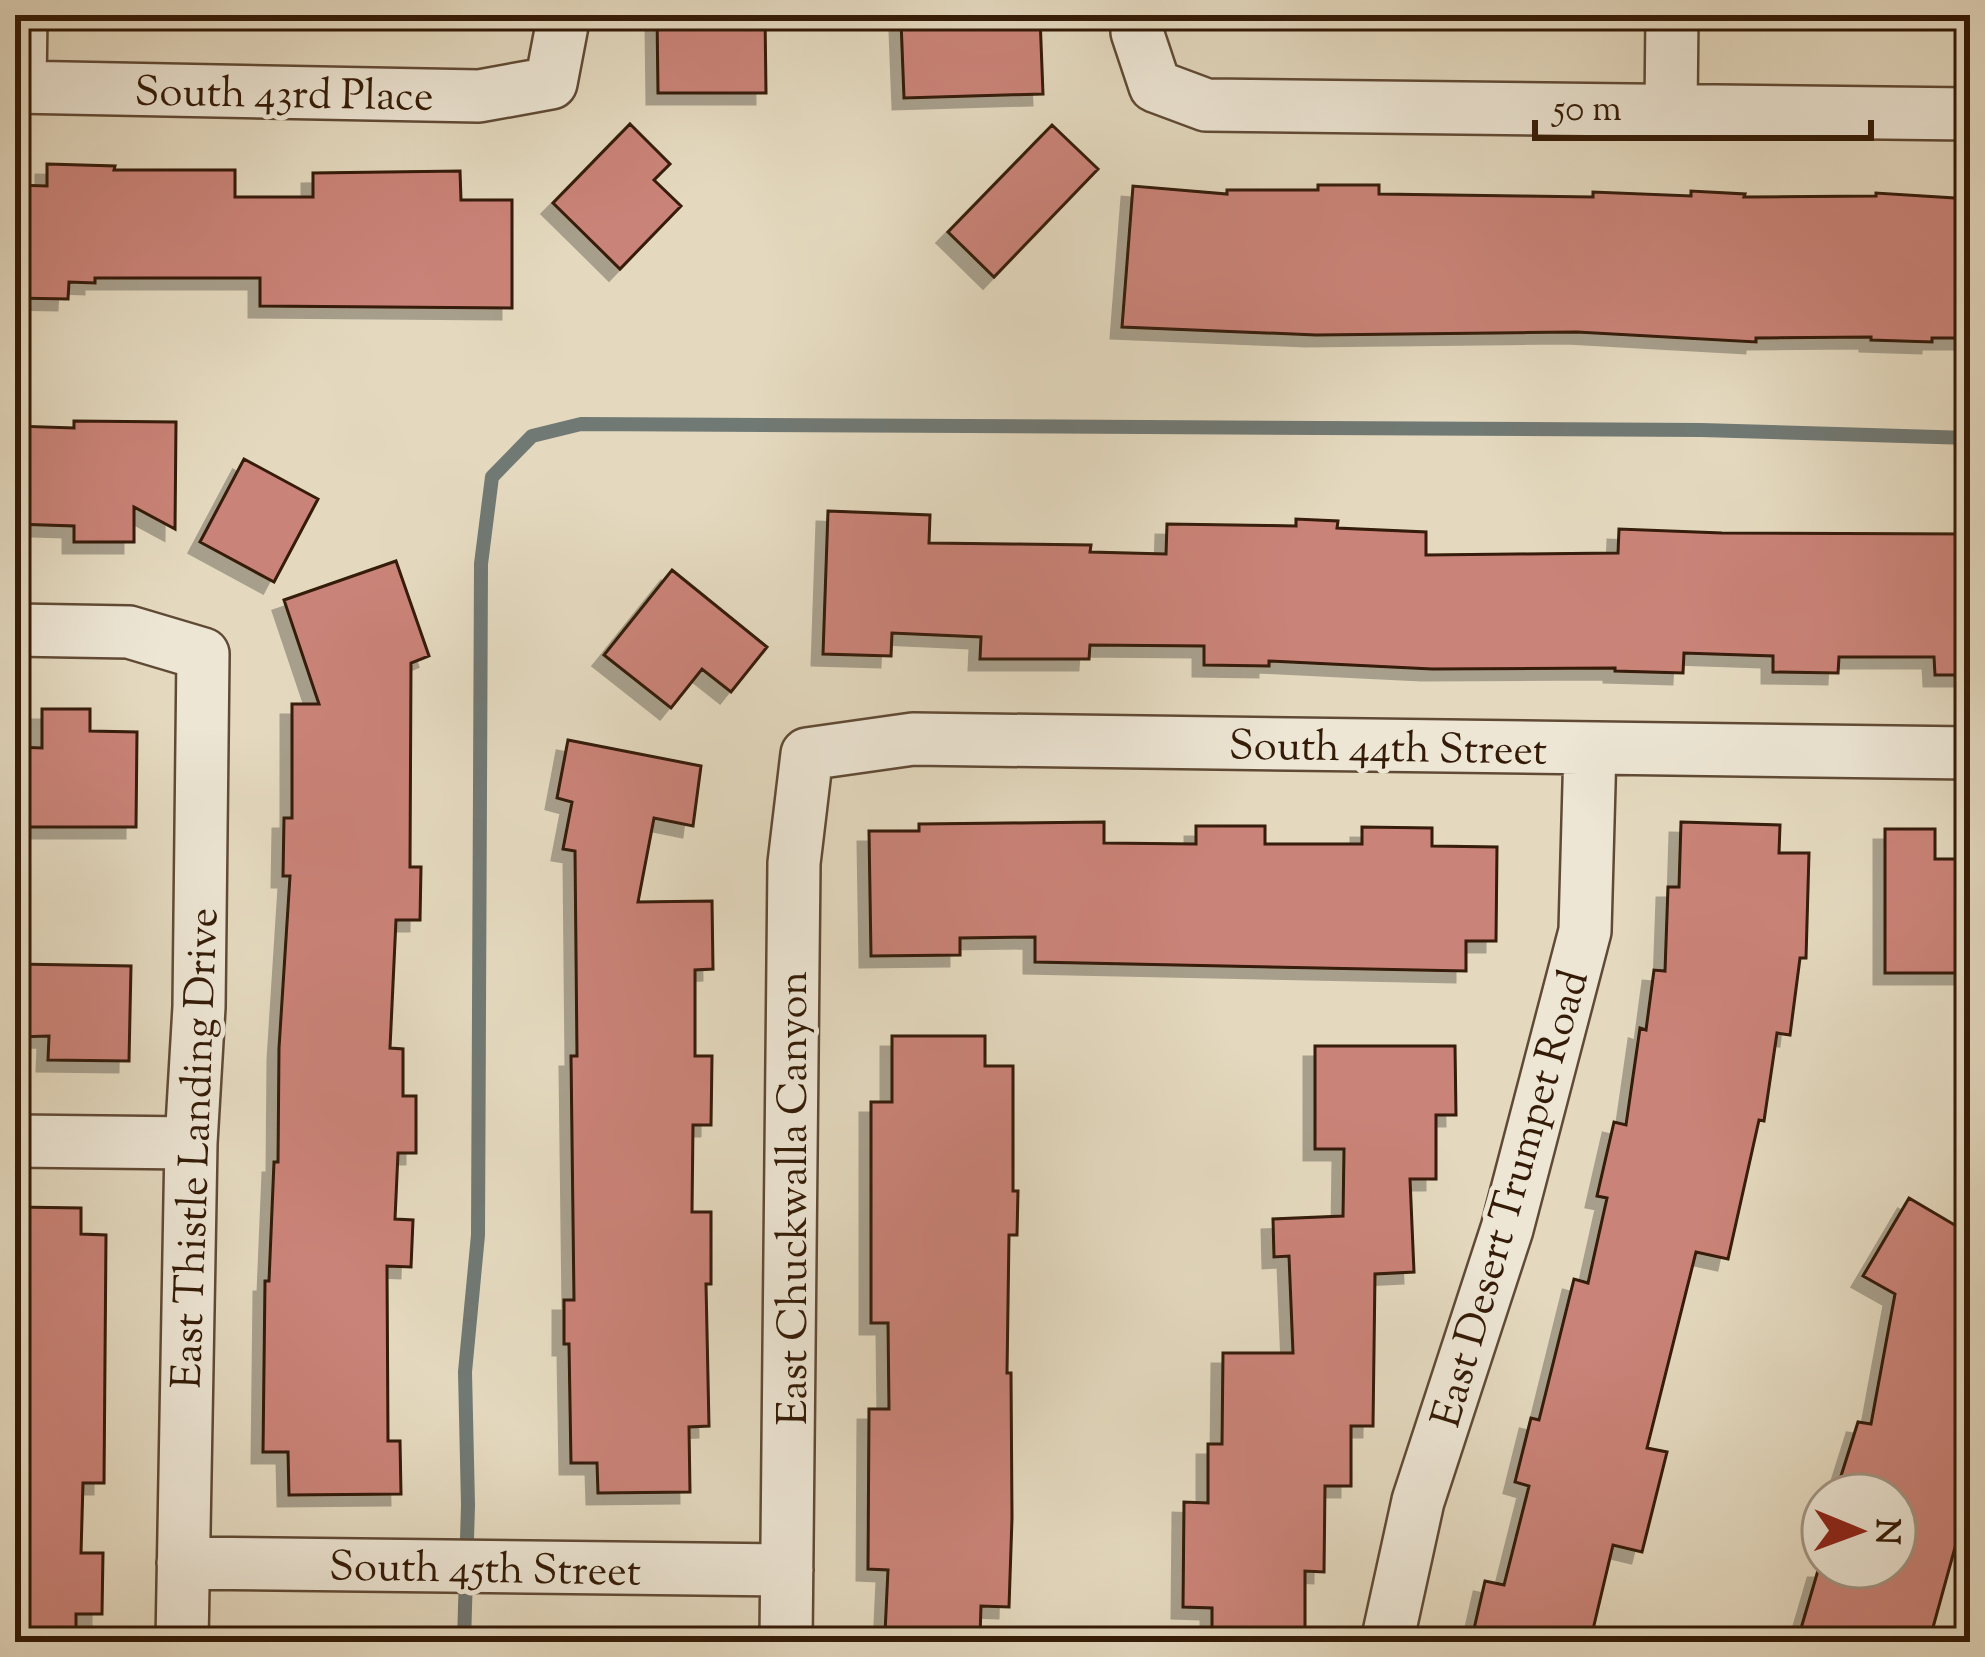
<svg xmlns="http://www.w3.org/2000/svg" width="1985" height="1657" viewBox="0 0 1985 1657" font-family="'Sorts Mill Goudy',serif">
	<style>
		.lines { fill: none; stroke-linecap: round; stroke-linejoin: round }
		.stream { stroke: #717974; stroke-width: 14 }
		.building { fill: #ca8378; stroke: #341b07; stroke-width: 3; filter: url(#shadow) }
		.minor-casing { stroke: #604a35; stroke-width: 56 }
		.minor { stroke: #ede6d5; stroke-width: 51 }
		.labels { text-anchor: middle; stroke-width: 10; stroke-linejoin: round; paint-order: stroke }
		.street-label { font-size: 42px; fill: #341b07; stroke: #ede6d5 }
	</style>
	<defs>
		<filter id="shadow"><feDropShadow dx="-11" dy="11" stdDeviation="0" flood-color="#0004"/></filter>
	</defs>
	<rect width="100%" height="100%" fill="#e4d9bf"/>
	<filter id="stains"><feTurbulence type="fractalNoise" baseFrequency=".00167" numOctaves="4"/><feColorMatrix values="0 0 0 0 .2 0 0 0 0 .09 0 0 0 0 .02 0 0 0 .5 -.17"/></filter>
	<radialGradient id="worn" r=".72"><stop offset=".6" stop-color="#630" stop-opacity="0"/><stop offset="1" stop-color="#630" stop-opacity=".3"/></radialGradient>
	<g class="lines">
		<path class="stream" d="M464,1642L468,1505L465,1372L478,1235L481,564L492,477L532,436L581,424L1701,430L1970,438"/>
	</g>
	<path class="building" d="M657,15H765L766,93H658Z
		M1040,17L1043,94L904,98L901,21Z
		M630,124L670,164L654,180L681,206L620,269L553,203Z
		M1052,125L1098,169L994,277L948,232Z
		M47,164L115,166L114,170H235V197H313V173L460,171L461,200H512V308L260,306V278H95V283L69,282L68,299L15,298V185L47,186Z
		M1318,185H1379V194L1593,197V192L1691,196V191L1745,194L1744,197L1876,196V193L1970,199V338H1932V342L1871,340V337L1756,338V342L1577,332L1316,335L1122,327L1133,186L1227,194V190H1318Z
		M74,421L176,422L175,529L134,507V542H74V526L15,524V426L74,428Z
		M244,459L318,499L274,582L200,542Z
		M828,511L930,515L929,543L1091,545L1090,552L1166,554L1167,524L1296,526V519L1338,521L1337,528L1426,532V555L1618,553L1619,529L1722,533L1970,534V675H1935L1934,657H1839L1838,673L1773,672V656L1684,653L1683,673L1615,671V668L1432,669L1269,661V666L1204,665V646L1090,645L1089,659H980L981,637L892,633L891,656L823,654Z
		M396,561L429,656L411,663L410,867H421L420,920H396L390,1048L403,1049V1096H416V1153H398L395,1219L413,1220L411,1267L387,1266L388,1441H400L401,1494L289,1495L288,1452H263L265,1281H269L274,1162H278L279,1048L290,876H283L284,818H292V704H319L284,600Z
		M672,570L767,647L731,692L702,669L671,708L604,655Z
		M42,709H90V731L137,732L136,827H15V747L42,748Z
		M568,740L701,766L693,826L654,818L638,902L712,901L713,969L695,970V1056H712L711,1125H693L692,1212H711V1284H706L709,1426L689,1427L690,1492L598,1493L597,1463H571L569,1344H564V1300H574L571,1056H577L575,851L563,849L572,802L557,798Z
		M1104,822V843L1196,844V826H1265V844H1362V827L1432,828V846L1497,847L1496,941H1466V971L1035,962V937L960,938V955L871,956L869,831H919V824Z
		M1681,822L1780,825L1779,853H1809L1806,958H1800L1790,1035L1777,1033L1764,1121L1759,1120L1728,1259L1696,1252L1647,1448L1667,1452L1642,1552L1613,1545L1590,1642H1471L1485,1581L1504,1585L1529,1486L1515,1482L1531,1418L1539,1420L1574,1279L1588,1283L1607,1198L1597,1196L1614,1122L1626,1125L1640,1028L1646,1030L1654,970L1665,971L1668,887H1679Z
		M1885,829H1935V859H1970V973H1885Z
		M15,964L131,966L129,1061L48,1060L49,1036L15,1037Z
		M892,1036H985V1066H1013V1191H1018L1017,1235H1009L1007,1373H1011L1012,1518L1009,1607L981,1606L980,1637L885,1633L888,1570L868,1569L869,1409H889L888,1323H871V1102H892Z
		M1315,1046H1455L1456,1115H1436V1179H1410L1414,1272L1375,1274L1373,1426H1351V1486H1325L1324,1572L1305,1571V1638L1212,1636V1608L1183,1607L1184,1502L1208,1503V1444H1222L1223,1353H1293L1289,1256L1274,1257L1273,1219L1343,1216L1344,1149H1315Z
		M1909,1198L1970,1234V1414L1961,1458L1970,1461V1493L1929,1642H1797L1819,1567H1895V1495H1835L1858,1422L1871,1424L1895,1294L1863,1276Z
		M15,1207L81,1208V1234L106,1235L104,1483H83L81,1553H103L102,1614H76V1642H15Z"/>
	<g class="lines">
		<defs>
			<path id="minor" d="M1137,15V32L1155,86L1206,105L1970,114
				M15,87L479,96L551,83L564,15
				M20,87L21,15
				M1671,110L1672,15
				M15,630L129,632L203,654L199,1007L191,1143L182,1642
				M15,1141L191,1143
				M183,1563L787,1570
				M786,1642L794,863L807,754L913,739L1970,753
				M1387,1642L1418,1501L1507,1229L1585,931L1590,748"/>
		</defs>
		<use href="#minor" class="minor-casing"/>
		<use href="#minor" class="minor"/>
	</g>
	<g class="labels">
		<g class="street-label">
			<text transform="translate(284 92) rotate(1)" y="15">South 43rd Place</text>
			<text transform="translate(1388 746) rotate(1)" y="15">South 44th Street</text>
			<text transform="translate(193 1148) rotate(-88)" y="15">East Thistle Landing Drive</text>
			<text transform="translate(791 1198) rotate(-90)" y="15">East Chuckwalla Canyon</text>
			<text transform="translate(1508 1198) rotate(-74)" y="15">East Desert Trumpet Road</text>
			<text transform="translate(485 1567) rotate(1)" y="15">South 45th Street</text>
		</g>
	</g>
	<rect width="1985" height="1657" fill="none" stroke="#e4d9bf" stroke-width="60"/>
	<rect x="18" y="18" width="1949" height="1621" fill="none" stroke="#341b07" stroke-width="6"/>
	<rect x="30" y="30" width="1925" height="1597" fill="none" stroke="#341b07" stroke-width="3"/>
	<g transform="translate(1859 1531) rotate(91)"><circle r="57" fill="#ede6d5" stroke="#a39583" stroke-width="3"/>
	<path d="M0-9L21 45L0 30L-21 45Z" fill="#8f2418"/>
	<text y="-18" font-size="33" font-weight="bold" text-anchor="middle" fill="#341b07">N</text>
	</g>
	<path d="M1535 120v18h336v-18" fill="none" stroke="#341b07" stroke-width="6"/>
	<text x="1553" y="120" font-size="36" fill="#341b07" stroke="#ede6d5" stroke-width="9" paint-order="stroke">50 m</text>
	<rect width="100%" height="100%" filter="url(#stains)"/>
	<rect width="100%" height="100%" fill="url(#worn)"/>
</svg>
